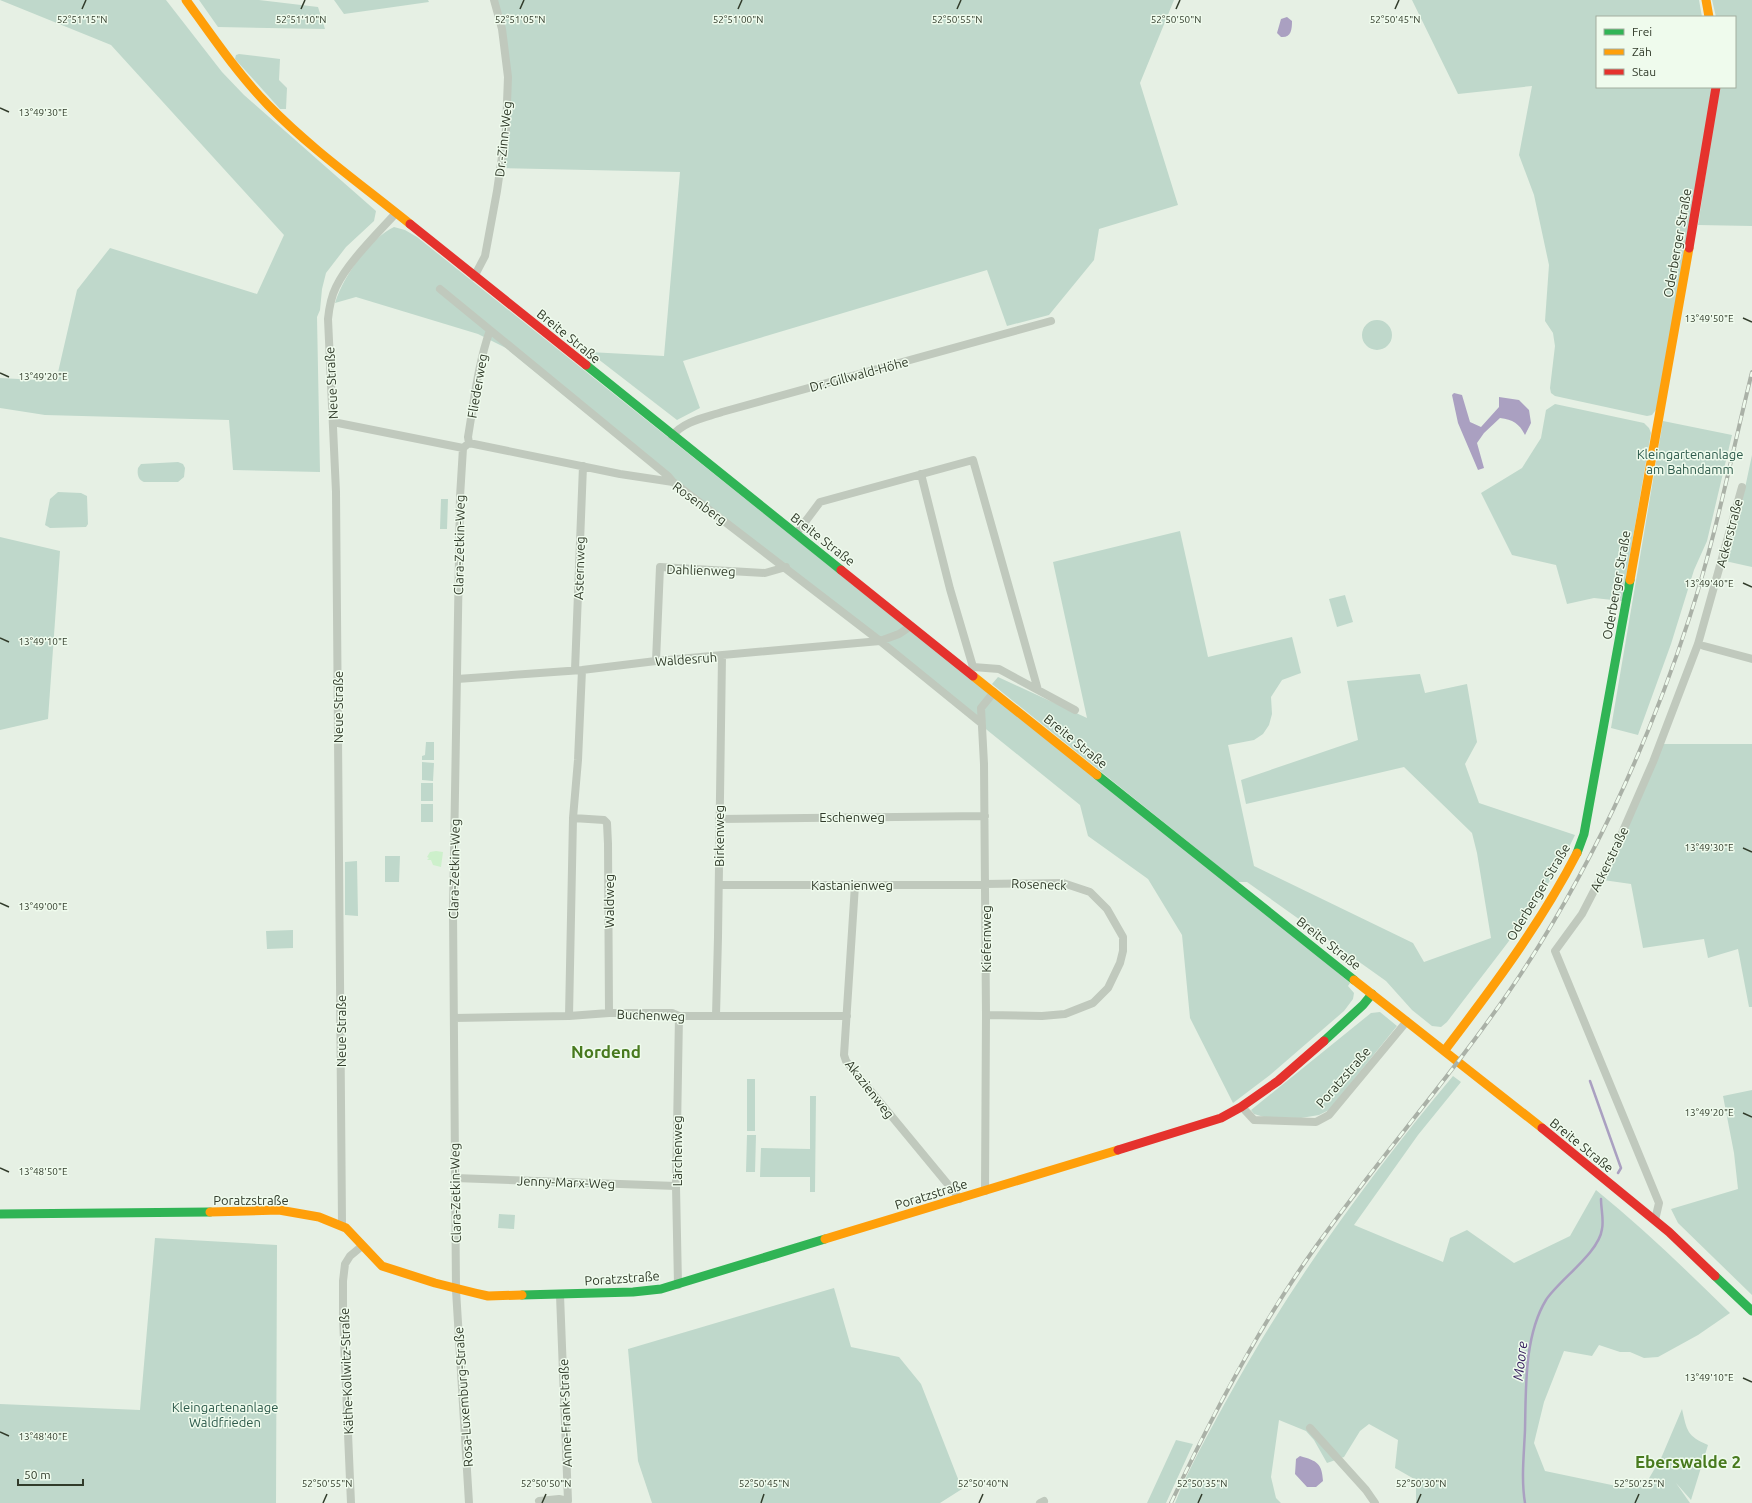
<svg xmlns="http://www.w3.org/2000/svg" width="1752" height="1503" viewBox="0 0 1752 1503" font-family="Ubuntu,sans-serif">
	<style>
		.green { fill: #bfd8cb }
		.sand { fill: #cdf0cb }
		.water { fill: #aaa0c1 }
		.lines { fill: none; stroke-linecap: round; stroke-linejoin: round }
		.stream { stroke: #aaa0c1; stroke-width: 2.5 }
		.street { stroke: #c0c9bd; stroke-width: 8 }
		.fast { stroke: #30b455; stroke-width: 9 }
		.slow { stroke: #ff9f0a; stroke-width: 9 }
		.jam { stroke: #e5322d; stroke-width: 9 }
		.rail-casing { stroke: #aab1a7; stroke-width: 4 }
		.rail { stroke: #effbed; stroke-width: 2.5; stroke-dasharray: 8; stroke-linecap: butt }
		.ticks { fill: none; stroke: #313b2a; stroke-width: 1.5 }
		.labels { text-anchor: middle; stroke-width: 3; stroke-linejoin: round; paint-order: stroke }
		.street-label { font-size: 13px; fill: #313b2a; stroke: #effbed }
		.park-label { font-size: 13px; fill: #2d5a4b; stroke: #effbed }
		.water-label { font-size: 14px; font-style: italic; fill: #351e5e; stroke: #effbed }
		.district-label { font-size: 17px; font-weight: bold; fill: #487a1e; stroke: #effbed }
		.ticks-label { font-size: 10px; text-anchor: middle; fill: #313b2a; stroke: #effbed; stroke-width: 3; stroke-linejoin: round; paint-order: stroke }
	</style>
	<rect width="100%" height="100%" fill="#e6f0e4"/>
	<path class="green" d="M0,0H166L222,72L244,95L376,211L374,221L346,247L326,273L322,289L320,310L317,317L320,472L233,470L229,420L45,415L0,408V378L56,381L77,290L110,248L257,294L284,235L111,45Z
		M199,0H259L318,7L325,29L218,27Z
		M334,0H428L429,2L344,14Z
		M494,0H1174L1140,83L1178,205L1099,229L1094,260L1049,315L1007,326L987,270L683,361L700,408L677,420L589,352L664,356L680,172L501,168L508,77Z
		M1412,0H1699L1702,17H1597V87H1711V99L1658,407L1652,415L1647,416L1555,396L1551,393L1550,388L1555,346L1553,333L1545,321L1549,265L1534,195L1519,155L1532,86L1458,94Z
		M1712,0H1752V226L1698,225L1719,87H1735V17H1716Z
		M239,54L280,59L279,80L287,88L286,109H280L235,59L236,55Z
		M394,227L405,230L417,237L1317,955L1350,983L1348,986L1354,993L1353,999L1344,1011L1270,1075L1233,1103L1190,1018L1182,935L1148,879L1088,836L1080,805L872,637L663,476L506,348L478,334L356,297L335,303C343,277 369,239 394,227Z
		M1362 335a15 15 0 1 1 30 0a15 15 0 1 1-30 0Z
		M1555,404L1644,423L1649,428L1651,433L1622,601L1594,598L1567,604L1556,565L1512,555L1481,493L1522,468L1541,438L1546,410Z
		M1663,421L1732,435L1707,541L1694,570L1671,644L1638,735L1611,728Z
		M1752,455V567L1725,561L1745,488Z
		M178,462L183,464L185,468L184,477L178,482H144C138,480 137,474 138,468L141,464Z
		M58,492L81,493L87,496L88,524L86,527L50,528L45,525L50,499Z
		M441,499H448L447,529H440Z
		M1180,531L1208,657L1292,637L1301,673L1282,680L1271,697L1272,714L1269,725L1263,734L1254,740L1228,745L1254,866L1413,943L1424,962L1491,938L1477,853L1472,833L1404,767L1246,804L1241,780L1358,740L1347,681L1420,674L1425,693L1467,684L1477,742L1465,764L1479,803L1575,835C1542,904 1492,962 1447,1022L1441,1027L1432,1026L1412,1010L1386,981L1247,882H1238L992,684L998,677L1087,718L1053,562Z
		M0,537L60,551L48,719L0,730Z
		M1345,595L1353,622L1337,627L1329,599Z
		M426,742H434V760H422V756L425,755Z
		M1663,744H1752V1007H1749L1738,949L1708,958L1704,939L1643,948L1631,884L1603,880Z
		M422,762L434,763L433,781L422,780Z
		M421,783H433V801H421Z
		M421,804H433V822H421Z
		M385,856H400L399,882H385Z
		M357,861L358,916L345,915V862Z
		M293,930V948L267,949L266,931Z
		M1380,1012L1397,1026L1329,1110L1319,1115L1301,1118L1264,1117L1254,1114L1251,1110L1371,1013Z
		M1453,1076L1461,1082L1418,1135L1354,1225L1443,1262L1450,1238L1467,1230L1514,1263L1570,1236L1596,1190C1643,1228 1687,1271 1730,1313L1698,1335L1658,1357L1644,1358L1630,1352H1620L1599,1345L1592,1356L1564,1351L1544,1402L1534,1443L1545,1471L1626,1488L1644,1487L1662,1456L1682,1409C1687,1431 1687,1436 1708,1445L1691,1500L1676,1483L1690,1503H1416V1480L1395,1468L1398,1440L1369,1424L1360,1431L1344,1457L1327,1463L1314,1440L1306,1431L1279,1420L1271,1477L1276,1498L1281,1503H1175C1189,1468 1207,1436 1225,1403C1289,1286 1367,1179 1453,1076Z
		M747,1079H755V1131H747Z
		M1752,1090V1295L1678,1223L1671,1209L1738,1189L1734,1153L1723,1096Z
		M810,1096H816L815,1192H810V1177H760L761,1148L810,1149Z
		M747,1135H756L755,1172H746Z
		M499,1214L515,1215L514,1229L498,1228Z
		M155,1238L277,1245L276,1503H0V1404L140,1410Z
		M834,1288L851,1347L899,1357L921,1384L962,1489L940,1503H652L638,1461L628,1349Z
		M1176,1440L1193,1444L1166,1503H1147Z"/>
	<path class="sand" d="M436,851L443,852L441,867L433,865L431,860H427L429,858L427,857L430,852Z"/>
	<path class="water" d="M1287,17L1292,21C1292,30 1291,38 1281,37L1277,33L1281,19Z
		M1454,393L1462,395L1470,422L1481,427L1499,407V397L1519,400L1529,410L1531,423L1525,435C1519,423 1513,420 1500,418L1484,433L1477,443L1484,468L1478,470L1458,423L1452,395Z
		M1300,1456C1317,1461 1322,1463 1323,1481L1316,1487H1307L1295,1474L1296,1459Z"/>
	<g class="lines">
		<path class="stream" d="M1590,1081L1621,1168L1618,1173
			M1525,1503C1521,1479 1524,1454 1525,1430C1526,1389 1524,1336 1546,1300C1559,1280 1599,1253 1602,1229C1604,1220 1601,1209 1601,1199"/>
		<path class="street" d="M474,277L485,256L497,191L506,129L508,77L502,29L494,0
			M440,289L668,476L673,482
			M333,422L463,448L469,443L620,474L673,482L880,641L981,723
			M672,436C684,421 704,418 722,412L1051,321
			M469,443L468,437C474,401 478,364 490,330
			M463,448L460,497L453,911L456,1290L469,1503
			M921,474L950,589L973,667L969,672
			M796,534L820,502L973,460L1038,690
			M1704,646L1752,659
			M656,661L660,567L765,573L786,567
			M973,667L999,669L1075,710
			M575,670L583,466
			M457,679L582,670L656,661L880,641L899,634L911,626
			M573,818L604,820L607,823L608,844L609,1013
			M719,819L985,816
			M719,885H916L1063,883L1090,892L1107,909L1123,937V951L1120,963L1108,988L1093,1003L1065,1014L1042,1016L986,1015
			M855,885L844,1055L846,1061L960,1199
			M569,1016L573,818L578,760L582,670
			M716,1016L718,937L722,656
			M454,1018L569,1016L609,1013H672L679,1016H847
			M1242,1107L1254,1120L1316,1122L1329,1115L1407,1021
			M455,1178L676,1186
			M985,1191L986,1015L984,764L981,708L994,692
			M1655,1220L1659,1203L1555,951L1582,914L1612,856L1653,762L1698,644L1742,487
			M342,1224L336,492L328,319C329,309 331,297 336,287C348,262 377,234 396,213
			M678,1285L676,1186L679,1016
			M1310,1428L1366,1490L1375,1503
			M351,1503L343,1317V1281L345,1264L350,1256L362,1246
			M540,1503L539,1501L559,1499L568,1501L560,1295
			M1040,1503L1044,1501"/>
		<path class="fast" d="M586,365L841,570
			M1097,775L1354,980
			M1577,853L1584,834L1630,580
			M1324,1041L1363,1005L1372,994
			M0,1214L210,1212
			M1715,1276L1752,1311
			M522,1295L633,1292L661,1289L825,1239"/>
		<path class="slow" d="M186,0C212,36 237,73 268,105C311,149 362,185 410,224
			M1706,0L1709,17
			M1630,580L1689,248
			M973,676L1097,775
			M1354,980L1542,1128
			M1445,1050C1493,987 1541,923 1577,853
			M210,1212L279,1210L319,1217L346,1228L382,1266L435,1283L475,1293L488,1296L522,1295
			M825,1239L1118,1150"/>
		<path class="jam" d="M410,224L586,365
			M1689,248L1716,87
			M841,570L973,676
			M1542,1128L1669,1232L1715,1276
			M1118,1150L1221,1118L1241,1107L1278,1081L1324,1041"/>
		<defs>
			<path id="rail" d="M1171,1503C1213,1413 1259,1326 1317,1245C1390,1143 1474,1051 1540,944C1603,842 1653,730 1690,616C1716,536 1732,453 1752,372"/>
		</defs>
		<use href="#rail" class="rail-casing"/>
		<use href="#rail" class="rail"/>
	</g>
	<path class="ticks" d="M82,9L86,0M301,9L305,0M520,9L524,0M738,9L742,0M957,9L961,0M1176,9L1180,0M1395,9L1399,0M0,108L9,112M1743,318L1752,322M0,373L9,377M1743,583L1752,587M0,638L9,642M1743,848L1752,852M0,903L9,907M1743,1113L1752,1117M0,1168L9,1172M1743,1378L1752,1382M0,1432L9,1436M323,1503L327,1494M542,1503L546,1494M761,1503L764,1494M979,1503L983,1494M1198,1503L1202,1494M1417,1503L1421,1494M1635,1503L1639,1494"/>
	<g class="labels">
		<g class="street-label">
			<text transform="translate(503 139) rotate(-84)" y="5">Dr.-Zinn-Weg</text>
			<text transform="translate(1677 243) rotate(-80)" y="5">Oderberger Straße</text>
			<text transform="translate(569 336) rotate(39)" y="5">Breite Straße</text>
			<text transform="translate(859 374) rotate(-15)" y="5">Dr.-Gillwald-Höhe</text>
			<text transform="translate(331 383) rotate(-93)" y="5">Neue Straße</text>
			<text transform="translate(477 386) rotate(-80)" y="5">Fliederweg</text>
			<text transform="translate(700 503) rotate(36)" y="5">Rosenberg</text>
			<text transform="translate(1729 533) rotate(-75)" y="5">Ackerstraße</text>
			<text transform="translate(823 539) rotate(38)" y="5">Breite Straße</text>
			<text transform="translate(459 545) rotate(-89)" y="5">Clara-Zetkin-Weg</text>
			<text transform="translate(579 568) rotate(-88)" y="5">Asternweg</text>
			<text transform="translate(701 570) rotate(2)" y="5">Dahlienweg</text>
			<text transform="translate(1616 585) rotate(-80)" y="5">Oderberger Straße</text>
			<text transform="translate(686 659) rotate(-4)" y="5">Waldesruh</text>
			<text transform="translate(338 707) rotate(-90)" y="5">Neue Straße</text>
			<text transform="translate(1076 741) rotate(39)" y="5">Breite Straße</text>
			<text x="852" y="822">Eschenweg</text>
			<text transform="translate(719 836) rotate(-90)" y="5">Birkenweg</text>
			<text transform="translate(1609 859) rotate(-64)" y="5">Ackerstraße</text>
			<text transform="translate(454 869) rotate(-89)" y="5">Clara-Zetkin-Weg</text>
			<text transform="translate(1039 884) rotate(2)" y="5">Roseneck</text>
			<text x="852" y="890">Kastanienweg</text>
			<text transform="translate(1538 892) rotate(-59)" y="5">Oderberger Straße</text>
			<text transform="translate(609 901) rotate(-90)" y="5">Waldweg</text>
			<text transform="translate(986 939) rotate(-90)" y="5">Kiefernweg</text>
			<text transform="translate(1329 943) rotate(38)" y="5">Breite Straße</text>
			<text transform="translate(651 1015) rotate(2)" y="5">Buchenweg</text>
			<text transform="translate(341 1031) rotate(-90)" y="5">Neue Straße</text>
			<text transform="translate(1343 1077) rotate(-49)" y="5">Poratzstraße</text>
			<text transform="translate(870 1089) rotate(52)" y="5">Akazienweg</text>
			<text transform="translate(1582 1145) rotate(39)" y="5">Breite Straße</text>
			<text transform="translate(677 1151) rotate(-90)" y="5">Lärchenweg</text>
			<text transform="translate(566 1182) rotate(2)" y="5">Jenny-Marx-Weg</text>
			<text transform="translate(455 1193) rotate(-91)" y="5">Clara-Zetkin-Weg</text>
			<text transform="translate(931 1194) rotate(-17)" y="5">Poratzstraße</text>
			<text x="251" y="1205">Poratzstraße</text>
			<text transform="translate(622 1278) rotate(-4)" y="5">Poratzstraße</text>
			<text transform="translate(346 1371) rotate(-92)" y="5">Käthe-Kollwitz-Straße</text>
			<text transform="translate(463 1397) rotate(-94)" y="5">Rosa-Luxemburg-Straße</text>
			<text transform="translate(565 1413) rotate(-92)" y="5">Anne-Frank-Straße</text>
		</g>
		<g class="park-label">
			<text x="1690" y="459">Kleingartenanlage<tspan x="1690" dy="15">am Bahndamm</tspan></text>
			<text x="225" y="1412">Kleingartenanlage<tspan x="225" dy="15">Waldfrieden</tspan></text>
		</g>
		<g class="water-label">
			<text transform="translate(1520 1361) rotate(-83)" y="5">Moore</text>
		</g>
		<g class="district-label">
			<text x="606" y="1058">Nordend</text>
			<text x="1688" y="1468">Eberswalde 2</text>
		</g>
	</g>
	<g class="ticks-label">
		<text x="82" y="23">52°51'15"N</text>
		<text x="301" y="23">52°51'10"N</text>
		<text x="520" y="23">52°51'05"N</text>
		<text x="738" y="23">52°51'00"N</text>
		<text x="957" y="23">52°50'55"N</text>
		<text x="1176" y="23">52°50'50"N</text>
		<text x="1395" y="23">52°50'45"N</text>
		<text x="43" y="116">13°49'30"E</text>
		<text x="1709" y="322">13°49'50"E</text>
		<text x="43" y="380">13°49'20"E</text>
		<text x="1709" y="587">13°49'40"E</text>
		<text x="43" y="645">13°49'10"E</text>
		<text x="1709" y="851">13°49'30"E</text>
		<text x="43" y="910">13°49'00"E</text>
		<text x="1709" y="1116">13°49'20"E</text>
		<text x="43" y="1175">13°48'50"E</text>
		<text x="1709" y="1381">13°49'10"E</text>
		<text x="43" y="1440">13°48'40"E</text>
		<text x="327" y="1487">52°50'55"N</text>
		<text x="546" y="1487">52°50'50"N</text>
		<text x="764" y="1487">52°50'45"N</text>
		<text x="983" y="1487">52°50'40"N</text>
		<text x="1202" y="1487">52°50'35"N</text>
		<text x="1421" y="1487">52°50'30"N</text>
		<text x="1639" y="1487">52°50'25"N</text>
	</g>
	<rect x="1596" y="16" width="140" height="72" fill="#effbed" stroke="#a3ae9f"/>
	<rect x="1604" y="29" width="20" height="6" fill="#30b455" stroke="#a3ae9f"/>
	<text x="1632" y="36" font-size="12" fill="#313b2a">Frei</text>
	<rect x="1604" y="49" width="20" height="6" fill="#ff9f0a" stroke="#a3ae9f"/>
	<text x="1632" y="56" font-size="12" fill="#313b2a">Zäh</text>
	<rect x="1604" y="69" width="20" height="6" fill="#e5322d" stroke="#a3ae9f"/>
	<text x="1632" y="76" font-size="12" fill="#313b2a">Stau</text>
	<path d="M18 1479v6h65v-6" fill="none" stroke="#313b2a" stroke-width="2"/>
	<text x="24" y="1479" font-size="12" fill="#313b2a" stroke="#effbed" stroke-width="3" paint-order="stroke">50 m</text>
</svg>
